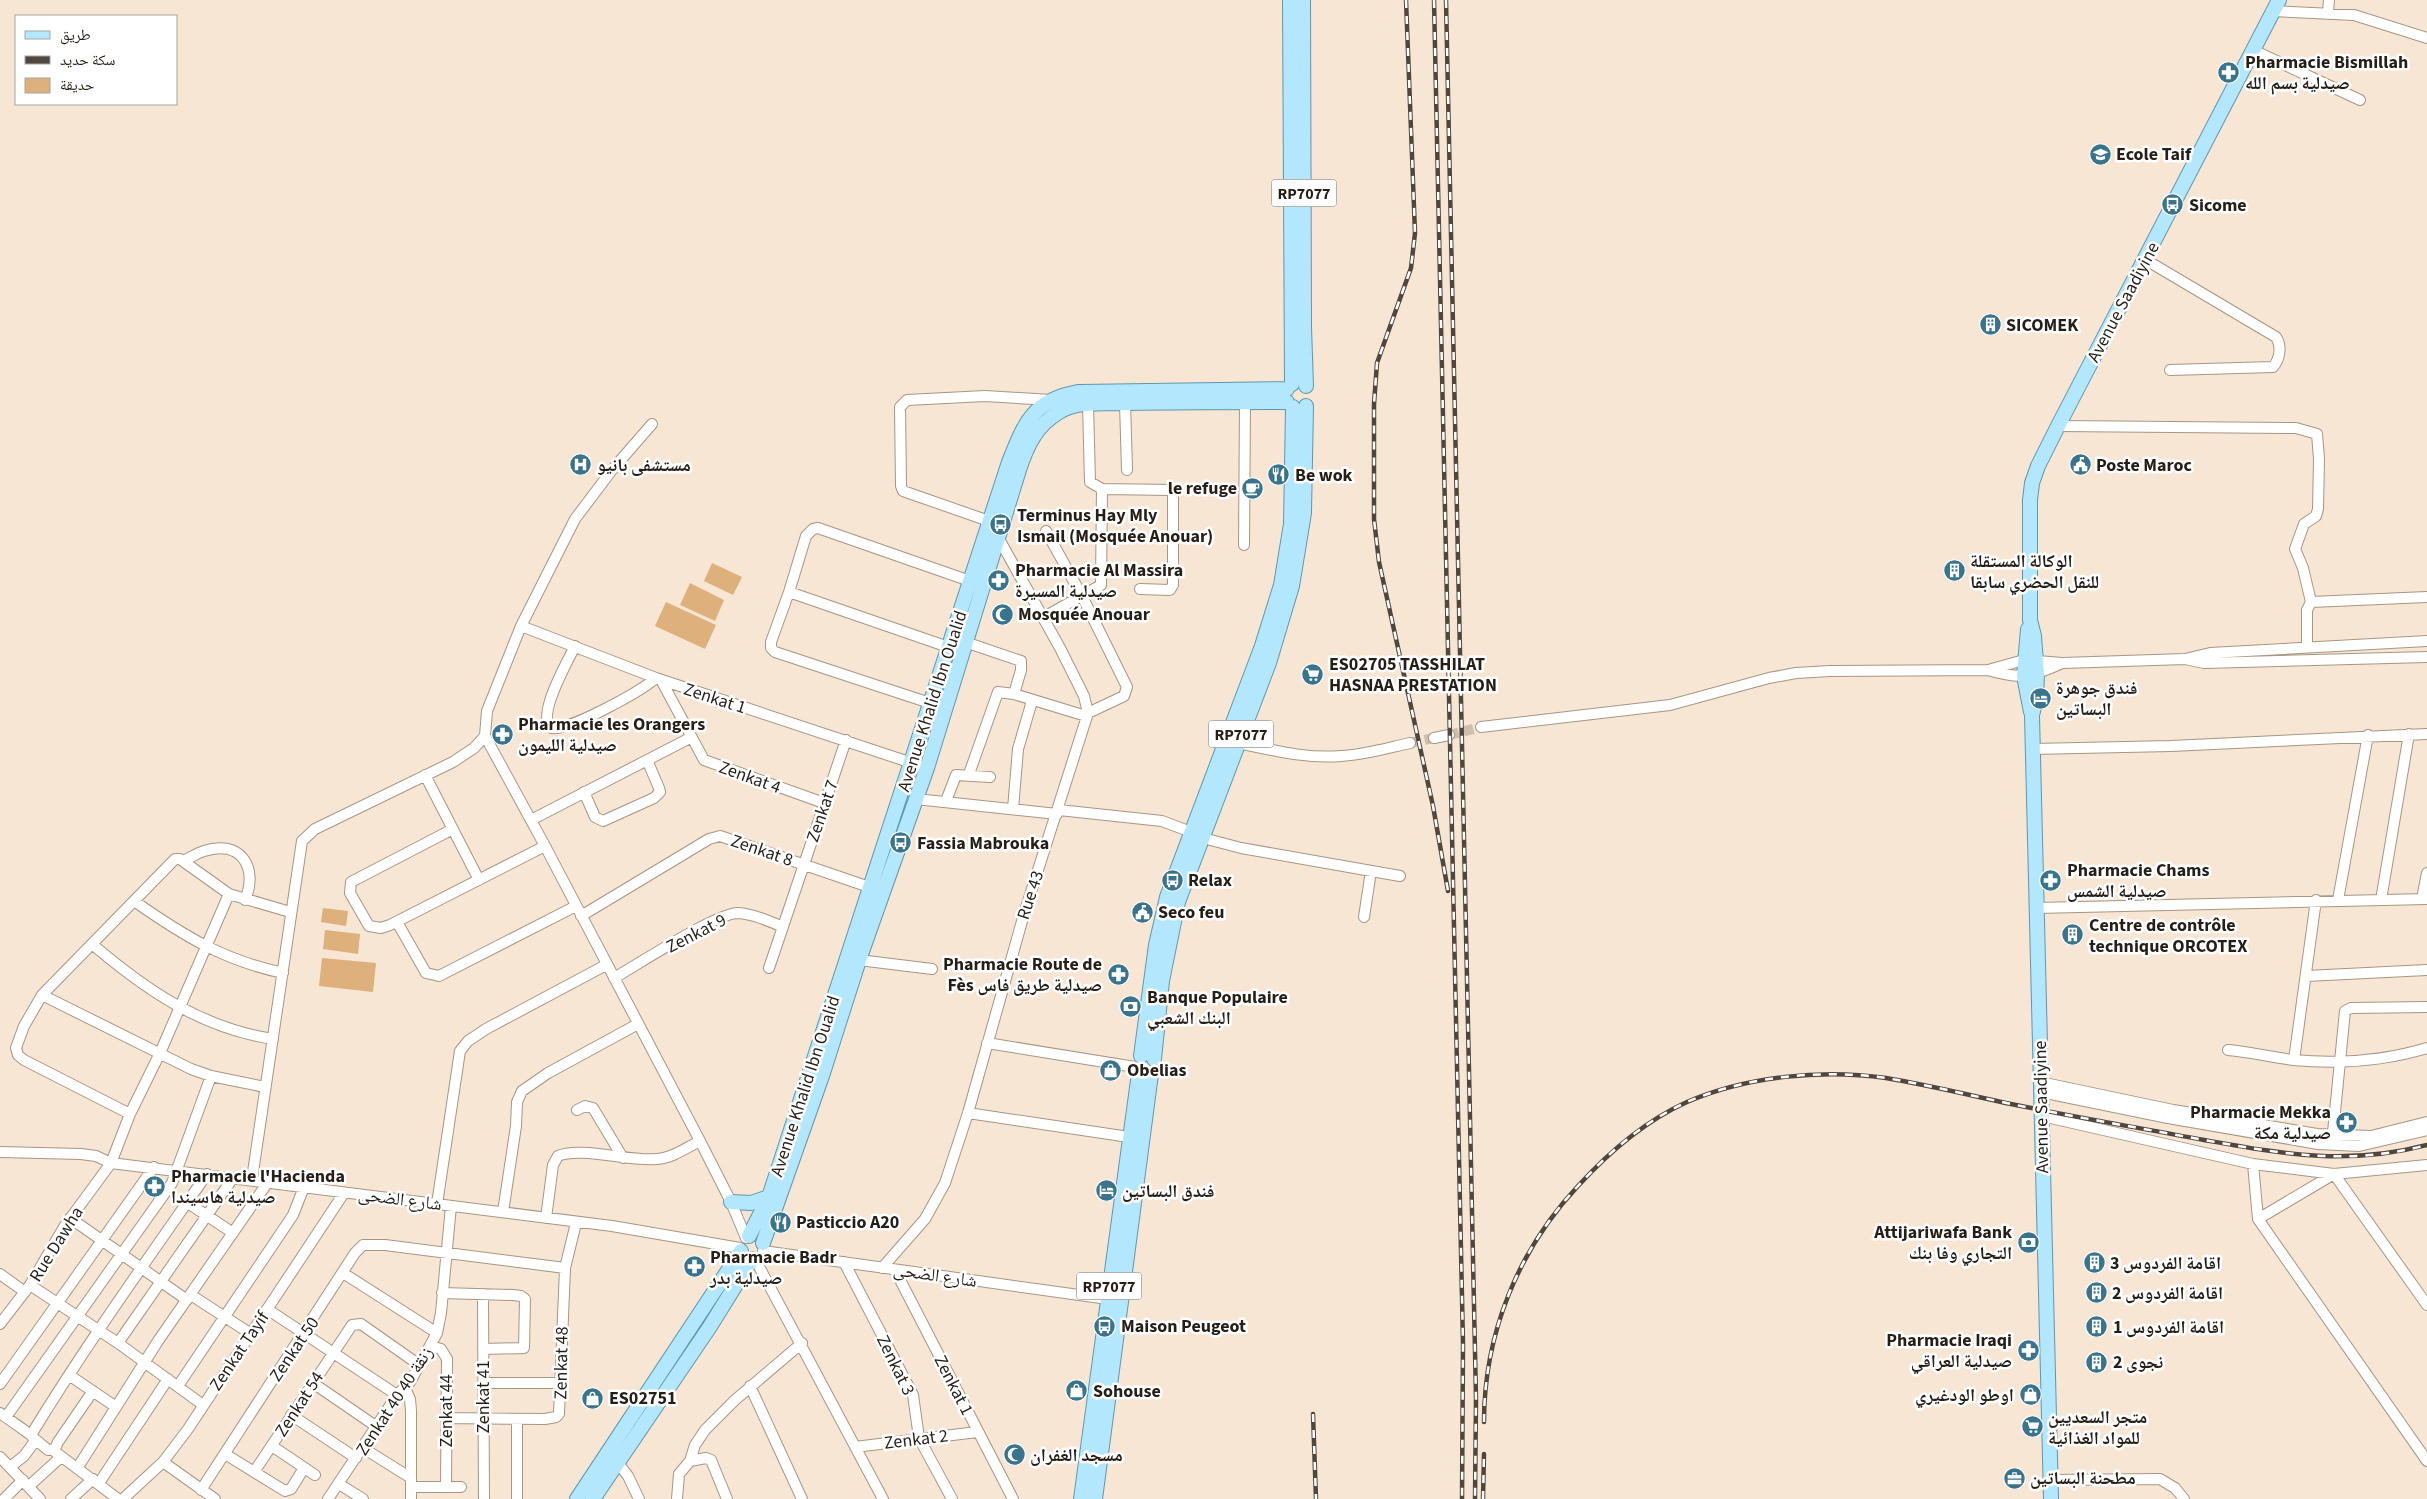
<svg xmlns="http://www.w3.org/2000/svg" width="2427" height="1499" viewBox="0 0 2427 1499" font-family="'Source Sans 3','Noto Naskh Arabic',sans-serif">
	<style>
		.green { fill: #ddb07c }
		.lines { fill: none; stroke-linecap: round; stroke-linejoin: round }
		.minor-tunnel { stroke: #cdbeae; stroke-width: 10; stroke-dasharray: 10 5; stroke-linecap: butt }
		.minor-casing { stroke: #a69684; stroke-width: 12 }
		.major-casing { stroke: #6097ae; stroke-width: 16 }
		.minor { stroke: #fff; stroke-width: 10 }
		.major { stroke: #b2e7fe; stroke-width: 14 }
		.rail-casing { stroke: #4f473d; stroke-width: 4.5 }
		.rail { stroke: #fff; stroke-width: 2.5; stroke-dasharray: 8; stroke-linecap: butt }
		.labels { text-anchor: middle; stroke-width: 5; stroke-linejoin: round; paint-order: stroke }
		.shield { fill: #fff; stroke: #66625d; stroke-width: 1 }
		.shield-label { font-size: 16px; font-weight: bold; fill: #251f18 }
		.poi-label { font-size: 18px; font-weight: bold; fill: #251f18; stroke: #fff; text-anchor: start }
		.street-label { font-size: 18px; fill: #251f18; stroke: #fff }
	</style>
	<rect width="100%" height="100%" fill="#f7e6d3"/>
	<path class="green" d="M712,563L742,577L733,595L704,581Z
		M690,583L724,600L715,621L680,605Z
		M666,602L716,625L705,649L655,626Z
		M323,908L348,911L346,926L321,922Z
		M325,930L360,934L358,954L323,949Z
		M322,958L376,963L373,992L319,986Z"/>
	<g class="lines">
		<path class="minor-tunnel" d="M1449,735L1481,727
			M1410,743L1434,738"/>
		<defs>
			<path id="minor" d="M2273,11L2354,15L2427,38
				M2328,12L2329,0
				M2253,50L2360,100
				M2146,260L2276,337C2282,346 2280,359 2273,367L2170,370
				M1125,403L1127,470
				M652,424L612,470L575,519L521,626L487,711L485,736L545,846L700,1141L731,1202L746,1238
				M2058,426L2296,428L2317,434L2319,459L2318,509L2316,516L2304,524L2295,549L2303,568L2311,602
				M1102,489L1173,490V585L1170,590L1140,589
				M1046,531L1082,596L1127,687L1124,696L1088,713
				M1244,545L1245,402
				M789,592L954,649
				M1044,617L1101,585L1102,489L1090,482L1088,404
				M521,626L656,678L927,768
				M965,642L1021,661V670L1014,694
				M575,646C568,661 536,715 551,728C568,732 641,691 656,678
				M2307,647V610L2311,602L2427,597
				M2185,659L2204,663L2427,657
				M1988,670L2024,660L2062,663L2185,659L2210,653L2427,641
				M661,680L704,760L824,803
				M945,708L775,652L771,648V642L789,592L806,536L813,529L818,528L970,581
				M1481,727L1670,705L1769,678L1796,673L1830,671L1988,670C2021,680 2032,677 2062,663
				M1434,738L1449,735
				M1238,743C1272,750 1306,759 1341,756C1364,755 1387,748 1410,743
				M2032,749L2171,746L2427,734
				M969,774L998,692L1014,694L1086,716
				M425,775L479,880
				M584,792L595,817L603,821L654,798L660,792L659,788L647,760
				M916,799L1057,814
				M946,801L956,775L990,777
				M1013,809L1018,749L1032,701
				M1059,810L1162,821L1191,832
				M531,820L690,738
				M453,829L351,882L350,893L369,926L381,928L390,925L545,846
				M1203,838L1241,848L1400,876
				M183,861C190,858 197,853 204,851C240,839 259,867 245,900
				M2422,899L2427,873
				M2338,900L2368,735
				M2381,900L2409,734
				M134,901C184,936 223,960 283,973
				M2036,908L2427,899
				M581,916L709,839L720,836L875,889
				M1364,917L1371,871
				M397,922L426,973L439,976L576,906
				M92,944C146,990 201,1028 273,1039
				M859,960L932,969
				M769,968L846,740
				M2306,976L2427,970
				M614,978C637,965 716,913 738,913C753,914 769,921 783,927
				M42,995L191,1069L211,1076L265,1087
				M987,1043L1135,1067
				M2228,1050C2250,1052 2271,1057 2293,1060C2337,1064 2384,1061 2427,1048
				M2294,1060L2316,900
				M2040,1082L2173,1110L2317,1134L2371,1136L2427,1122
				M2041,1092L2168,1118L2318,1144L2359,1146L2427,1130
				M577,1110L585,1106L593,1108L623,1158
				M968,1113L1129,1137
				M130,1114L24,1060L18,1055L16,1048L24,1026L42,995L175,859H180L229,894L290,912
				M2042,1116L2253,1164L2334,1174L2427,1165
				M2332,1142L2345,1011L2351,1008L2427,1007
				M0,1152L81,1154L96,1156L111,1163L612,1226L740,1248
				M2253,1164L2258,1219L2427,1461
				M252,1179L302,841L315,829L453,762L474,748L485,736
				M188,1203L233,1233
				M437,1204L460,1051L468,1041L486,1029L606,965
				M503,1212L516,1126L517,1102L522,1091L548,1073L638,1024
				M70,1218L187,1300
				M546,1218L553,1165L558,1156C580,1146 630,1162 657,1159C672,1158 686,1148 700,1141
				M2258,1219L2334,1174L2427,1305
				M763,1251L1108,1299
				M755,1259L883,1499
				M844,1262L913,1395L919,1438L952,1499
				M882,1268L925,1219L945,1183L968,1113L1024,914L1088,713L1084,696L1060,648L989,521L903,491L901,486L900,407L907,400L985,396L1051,400
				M895,1270L1013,1499
				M343,1273L437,1333
				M0,1274L25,1292
				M30,1285L118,1343L203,1405
				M442,1293L513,1295L521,1296L525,1299L524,1348L483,1349
				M483,1294L484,1499
				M191,1295L251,1334
				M267,1309L397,1395
				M0,1324L30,1285L64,1227L111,1163L130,1114L160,1053L229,894
				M118,1343L233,1178
				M430,1346L441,1349L447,1359L446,1487
				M69,1375L116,1407
				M313,1383L377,1427
				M483,1383H561
				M0,1384L154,1167
				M178,1386L293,1215L304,1187
				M750,1386L802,1499
				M405,1388L410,1399L411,1411V1499
				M93,1391L58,1442L54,1451L118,1499
				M0,1413L31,1435
				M291,1415L356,1458
				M6,1417L172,1183L211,1076
				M446,1418L545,1419L556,1417L559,1414L565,1268L576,1223
				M517,1419V1499
				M35,1439L48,1450L55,1449
				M272,1446L315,1475
				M855,1447L977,1432
				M363,1448L411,1478
				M225,1454L285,1491L291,1489L304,1468
				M0,1457L40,1499
				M690,1461L706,1458L711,1460L727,1499
				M163,1462L215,1499
				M618,1463L628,1476L639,1499
				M10,1467L24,1456L35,1441L31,1435C86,1345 147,1260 207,1174
				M78,1467L158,1341L268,1182
				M254,1472L352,1325L361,1324L418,1364
				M2050,1480L2160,1479L2175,1488L2184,1499
				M99,1483L168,1379
				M339,1484L363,1499
				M29,1486L61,1457
				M411,1487H461
				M201,1490L355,1253L363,1245H385L565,1268
				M4,1499L23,1480
				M71,1499L93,1479
				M123,1499L163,1462L188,1429L344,1193
				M328,1499L397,1395L410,1382L437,1333L441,1313L451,1206
				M677,1499L679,1474L690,1461L695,1445L705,1430L735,1400L802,1343"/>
			<path id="major" d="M1290,0L1292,384
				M1303,0L1304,327L1306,386
				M2028,629L2024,676L2031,712
				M1141,1056L1156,945L1167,897L1262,646L1281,585L1291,524L1293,407
				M1154,1059L1162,981L1178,902L1269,663L1292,586L1304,513L1306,406
				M731,1202L751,1203L769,1197
				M749,1236L769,1197L1009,462C1025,422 1033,400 1079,392L1287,389
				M763,1243L822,1076L859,960L927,768L1019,470C1027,445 1036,426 1059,412C1078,400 1105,404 1126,403C1180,402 1233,402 1287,402
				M577,1499L741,1251
				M593,1499L709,1328L752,1259
				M1081,1499L1139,1073
				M1095,1499L1151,1074
				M2051,1499L2032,715L2036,699L2037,675L2034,636L2030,620V500L2032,483L2038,466L2058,426L2279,0"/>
		</defs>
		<use href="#minor" class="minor-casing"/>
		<use href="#major" class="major-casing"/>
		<use href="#minor" class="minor"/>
		<use href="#major" class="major"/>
		<defs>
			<path id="rail" d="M1406,0L1415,233L1411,268L1377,363L1374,404V519L1379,562L1433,806L1448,891
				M1434,0L1463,1344L1462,1499
				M1446,0L1476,1398L1475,1499
				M1313,1414L1316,1499
				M1484,1422C1484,1334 1518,1250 1578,1186C1609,1152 1645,1121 1687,1102C1747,1076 1822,1069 1886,1078C1928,1085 1969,1095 2011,1104C2075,1117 2140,1128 2204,1140C2284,1154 2347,1166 2427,1145
				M1483,1499L1484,1454"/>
		</defs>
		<use href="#rail" class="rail-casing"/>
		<use href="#rail" class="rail"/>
	</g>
	<defs>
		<symbol id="pharmacy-disc" viewBox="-11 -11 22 22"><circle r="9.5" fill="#39738c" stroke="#fff"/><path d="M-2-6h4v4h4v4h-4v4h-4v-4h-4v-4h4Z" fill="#fff"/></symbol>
		<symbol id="school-disc" viewBox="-11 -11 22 22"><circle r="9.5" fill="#39738c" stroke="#fff"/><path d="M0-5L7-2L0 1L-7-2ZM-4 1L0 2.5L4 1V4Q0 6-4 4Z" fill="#fff"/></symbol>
		<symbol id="bus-disc" viewBox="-11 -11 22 22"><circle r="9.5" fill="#39738c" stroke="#fff"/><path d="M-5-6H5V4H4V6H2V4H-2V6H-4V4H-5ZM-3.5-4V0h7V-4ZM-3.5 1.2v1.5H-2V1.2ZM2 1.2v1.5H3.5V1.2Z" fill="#fff"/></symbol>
		<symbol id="building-disc" viewBox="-11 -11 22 22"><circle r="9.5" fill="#39738c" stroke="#fff"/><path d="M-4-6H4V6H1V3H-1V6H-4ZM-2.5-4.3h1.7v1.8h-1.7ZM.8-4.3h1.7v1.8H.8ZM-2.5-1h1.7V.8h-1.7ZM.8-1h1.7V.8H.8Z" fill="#fff"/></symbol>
		<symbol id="hospital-disc" viewBox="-11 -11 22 22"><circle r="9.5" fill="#39738c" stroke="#fff"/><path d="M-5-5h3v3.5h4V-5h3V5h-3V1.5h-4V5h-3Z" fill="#fff"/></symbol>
		<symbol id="civic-disc" viewBox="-11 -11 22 22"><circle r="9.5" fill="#39738c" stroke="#fff"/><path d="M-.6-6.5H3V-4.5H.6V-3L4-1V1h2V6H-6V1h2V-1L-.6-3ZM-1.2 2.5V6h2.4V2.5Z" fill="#fff"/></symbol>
		<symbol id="restaurant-disc" viewBox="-11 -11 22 22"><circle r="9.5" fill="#39738c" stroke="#fff"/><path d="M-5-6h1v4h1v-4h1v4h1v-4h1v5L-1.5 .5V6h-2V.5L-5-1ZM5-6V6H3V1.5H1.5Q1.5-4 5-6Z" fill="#fff"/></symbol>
		<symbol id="cafe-disc" viewBox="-11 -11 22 22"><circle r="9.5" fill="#39738c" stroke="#fff"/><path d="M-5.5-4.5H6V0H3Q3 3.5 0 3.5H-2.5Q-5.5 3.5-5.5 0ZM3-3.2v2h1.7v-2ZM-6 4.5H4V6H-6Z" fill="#fff"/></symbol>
		<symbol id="mosque-disc" viewBox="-11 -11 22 22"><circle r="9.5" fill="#39738c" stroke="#fff"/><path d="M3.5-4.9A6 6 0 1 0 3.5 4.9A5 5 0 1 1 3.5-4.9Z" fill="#fff"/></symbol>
		<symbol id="supermarket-disc" viewBox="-11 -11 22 22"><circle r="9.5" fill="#39738c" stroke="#fff"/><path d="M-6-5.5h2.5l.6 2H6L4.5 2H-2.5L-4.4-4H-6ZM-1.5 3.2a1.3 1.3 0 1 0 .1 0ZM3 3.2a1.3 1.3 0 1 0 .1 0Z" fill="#fff"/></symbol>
		<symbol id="hotel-disc" viewBox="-11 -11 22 22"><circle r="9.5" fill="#39738c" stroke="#fff"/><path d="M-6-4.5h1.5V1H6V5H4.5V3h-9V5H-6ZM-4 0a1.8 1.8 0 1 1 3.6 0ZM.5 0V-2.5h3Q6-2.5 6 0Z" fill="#fff"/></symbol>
		<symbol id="bank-disc" viewBox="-11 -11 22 22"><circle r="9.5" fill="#39738c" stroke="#fff"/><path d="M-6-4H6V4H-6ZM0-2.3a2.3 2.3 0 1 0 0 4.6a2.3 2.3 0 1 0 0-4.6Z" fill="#fff"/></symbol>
		<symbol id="shop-disc" viewBox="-11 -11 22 22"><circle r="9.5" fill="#39738c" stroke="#fff"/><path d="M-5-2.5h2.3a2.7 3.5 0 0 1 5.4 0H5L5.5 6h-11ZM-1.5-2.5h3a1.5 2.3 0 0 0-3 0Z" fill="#fff"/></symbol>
		<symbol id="office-disc" viewBox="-11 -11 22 22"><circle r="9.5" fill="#39738c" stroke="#fff"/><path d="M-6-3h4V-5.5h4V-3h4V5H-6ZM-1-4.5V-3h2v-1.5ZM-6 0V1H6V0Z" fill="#fff"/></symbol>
	</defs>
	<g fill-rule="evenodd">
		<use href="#pharmacy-disc" x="2216" y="60" width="25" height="25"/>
		<use href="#school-disc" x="2088" y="142" width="25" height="25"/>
		<use href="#bus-disc" x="2160" y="192" width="25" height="25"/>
		<use href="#building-disc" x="1978" y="312" width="25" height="25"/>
		<use href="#hospital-disc" x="568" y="452" width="25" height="25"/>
		<use href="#civic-disc" x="2068" y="452" width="25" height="25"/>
		<use href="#restaurant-disc" x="1266" y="462" width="25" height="25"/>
		<use href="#cafe-disc" x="1240" y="476" width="25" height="25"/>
		<use href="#bus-disc" x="988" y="512" width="25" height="25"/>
		<use href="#building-disc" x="1942" y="558" width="25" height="25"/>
		<use href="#pharmacy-disc" x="986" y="568" width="25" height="25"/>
		<use href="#mosque-disc" x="990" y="602" width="25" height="25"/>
		<use href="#supermarket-disc" x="1300" y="662" width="25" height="25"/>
		<use href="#hotel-disc" x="2028" y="686" width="25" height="25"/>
		<use href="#pharmacy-disc" x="490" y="722" width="25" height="25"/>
		<use href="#bus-disc" x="888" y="830" width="25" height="25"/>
		<use href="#bus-disc" x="1160" y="868" width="25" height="25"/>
		<use href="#pharmacy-disc" x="2038" y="868" width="25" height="25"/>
		<use href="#civic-disc" x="1130" y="900" width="25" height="25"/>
		<use href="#building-disc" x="2060" y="922" width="25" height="25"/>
		<use href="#pharmacy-disc" x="1106" y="962" width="25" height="25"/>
		<use href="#bank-disc" x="1118" y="994" width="25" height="25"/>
		<use href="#shop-disc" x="1098" y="1058" width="25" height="25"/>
		<use href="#pharmacy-disc" x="2334" y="1110" width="25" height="25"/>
		<use href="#pharmacy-disc" x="142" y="1174" width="25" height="25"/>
		<use href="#hotel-disc" x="1094" y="1178" width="25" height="25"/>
		<use href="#restaurant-disc" x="768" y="1210" width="25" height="25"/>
		<use href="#bank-disc" x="2016" y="1230" width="25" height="25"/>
		<use href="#building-disc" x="2082" y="1250" width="25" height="25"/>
		<use href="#pharmacy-disc" x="682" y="1254" width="25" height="25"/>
		<use href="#building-disc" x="2084" y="1280" width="25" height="25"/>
		<use href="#bus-disc" x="1092" y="1314" width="25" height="25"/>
		<use href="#building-disc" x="2084" y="1314" width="25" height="25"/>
		<use href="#pharmacy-disc" x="2016" y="1338" width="25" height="25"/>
		<use href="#building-disc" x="2084" y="1350" width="25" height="25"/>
		<use href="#shop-disc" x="1064" y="1378" width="25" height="25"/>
		<use href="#shop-disc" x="2018" y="1382" width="25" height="25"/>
		<use href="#shop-disc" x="580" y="1386" width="25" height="25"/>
		<use href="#supermarket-disc" x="2020" y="1414" width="25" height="25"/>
		<use href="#mosque-disc" x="1002" y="1442" width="25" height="25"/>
		<use href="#office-disc" x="2002" y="1466" width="25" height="25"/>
	</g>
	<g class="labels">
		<g class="shield">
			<rect x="1271.5" y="179.5" width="65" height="27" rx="4"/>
			<rect x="1208.5" y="720.5" width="65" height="27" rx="4"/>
			<rect x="1076.5" y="1272.5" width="65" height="27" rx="4"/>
		</g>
		<g class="shield-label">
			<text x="1304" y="199">RP7077</text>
			<text x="1241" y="740">RP7077</text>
			<text x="1109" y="1292">RP7077</text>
		</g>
		<g class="poi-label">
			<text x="2245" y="68">Pharmacie Bismillah<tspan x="2245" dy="21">صيدلية بسم الله</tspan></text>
			<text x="2116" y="160">Ecole Taif</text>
			<text x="2189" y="211">Sicome</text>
			<text x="2006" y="331">SICOMEK</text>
			<text x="597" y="471">مستشفى بانيو</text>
			<text x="2096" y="471">Poste Maroc</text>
			<text x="1295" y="481">Be wok</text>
			<text x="1237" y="494" text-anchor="end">le refuge</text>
			<text x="1017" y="521">Terminus Hay Mly<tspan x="1017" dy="21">Ismail (Mosquée Anouar)</tspan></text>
			<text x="1970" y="567">الوكالة المستقلة<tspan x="1970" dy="21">للنقل الحضري سابقا</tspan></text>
			<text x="1015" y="576">Pharmacie Al Massira<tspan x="1015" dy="21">صيدلية المسيرة</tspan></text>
			<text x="1018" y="620">Mosquée Anouar</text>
			<text x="1329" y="670">ES02705 TASSHILAT<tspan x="1329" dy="21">HASNAA PRESTATION</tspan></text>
			<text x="2056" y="694">فندق جوهرة<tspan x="2056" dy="21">البساتين</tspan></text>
			<text x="518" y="730">Pharmacie les Orangers<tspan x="518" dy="21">صيدلية الليمون</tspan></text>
			<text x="917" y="849">Fassia Mabrouka</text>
			<text x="2067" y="876">Pharmacie Chams<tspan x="2067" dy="21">صيدلية الشمس</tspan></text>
			<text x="1188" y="886">Relax</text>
			<text x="1158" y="918">Seco feu</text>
			<text x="2089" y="931">Centre de contrôle<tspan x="2089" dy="21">technique ORCOTEX</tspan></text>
			<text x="1102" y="970" text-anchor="end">Pharmacie Route de<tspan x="1102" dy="21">Fès صيدلية طريق فاس</tspan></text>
			<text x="1147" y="1003">Banque Populaire<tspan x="1147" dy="21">البنك الشعبي</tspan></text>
			<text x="1127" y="1076">Obelias</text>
			<text x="2331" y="1118" text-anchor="end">Pharmacie Mekka<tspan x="2331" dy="21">صيدلية مكة</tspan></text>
			<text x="171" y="1182">Pharmacie l'Hacienda<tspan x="171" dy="21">صيدلية هاسيندا</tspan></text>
			<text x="1122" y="1197">فندق البساتين</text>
			<text x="796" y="1228">Pasticcio A20</text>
			<text x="2012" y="1238" text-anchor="end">Attijariwafa Bank<tspan x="2012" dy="21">التجاري وفا بنك</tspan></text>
			<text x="710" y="1263">Pharmacie Badr<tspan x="710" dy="21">صيدلية بدر</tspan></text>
			<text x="2110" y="1269">اقامة الفردوس 3</text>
			<text x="2112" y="1299">اقامة الفردوس 2</text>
			<text x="1121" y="1332">Maison Peugeot</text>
			<text x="2113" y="1333">اقامة الفردوس 1</text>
			<text x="2012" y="1346" text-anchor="end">Pharmacie Iraqi<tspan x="2012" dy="21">صيدلية العراقي</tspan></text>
			<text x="2113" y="1368">نجوى 2</text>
			<text x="1093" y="1397">Sohouse</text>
			<text x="2014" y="1401" text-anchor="end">اوطو الودغيري</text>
			<text x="609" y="1404">ES02751</text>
			<text x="2048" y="1423">متجر السعديين<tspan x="2048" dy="21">للمواد الغذائية</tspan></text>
			<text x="1030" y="1461">مسجد الغفران</text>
			<text x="2030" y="1484">مطحنة البساتين</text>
		</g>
		<g class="street-label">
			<text transform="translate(2123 302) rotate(-62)" y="6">Avenue Saadiyine</text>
			<text transform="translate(715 698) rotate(18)" y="6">Zenkat 1</text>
			<text transform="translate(932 701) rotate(-72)" y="6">Avenue Khalid Ibn Oualid</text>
			<text transform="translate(750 777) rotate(20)" y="6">Zenkat 4</text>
			<text transform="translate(822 811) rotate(-71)" y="6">Zenkat 7</text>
			<text transform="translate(762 850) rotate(19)" y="6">Zenkat 8</text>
			<text transform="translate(1030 895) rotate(-72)" y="6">Rue 43</text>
			<text transform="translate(696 933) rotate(-27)" y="6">Zenkat 9</text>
			<text transform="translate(805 1086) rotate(-72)" y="6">Avenue Khalid Ibn Oualid</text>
			<text transform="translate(2041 1107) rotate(-91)" y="6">Avenue Saadiyine</text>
			<text transform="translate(400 1199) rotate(7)" y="6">شارع الضحى</text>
			<text transform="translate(56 1244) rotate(-58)" y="6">Rue Dawha</text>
			<text transform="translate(935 1275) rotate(8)" y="6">شارع الضحى</text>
			<text transform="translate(294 1349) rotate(-56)" y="6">Zenkat 50</text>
			<text transform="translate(239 1351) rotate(-56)" y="6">Zenkat Tayif</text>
			<text transform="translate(561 1363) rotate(-89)" y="6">Zenkat 48</text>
			<text transform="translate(896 1365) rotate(64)" y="6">Zenkat 3</text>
			<text transform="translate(954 1385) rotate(63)" y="6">Zenkat 1</text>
			<text transform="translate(483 1397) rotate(-90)" y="6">Zenkat 41</text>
			<text transform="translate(394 1401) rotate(-57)" y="6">Zenkat 40 زنقة 40</text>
			<text transform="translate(299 1404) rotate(-57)" y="6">Zenkat 54</text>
			<text transform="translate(446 1411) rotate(-90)" y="6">Zenkat 44</text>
			<text transform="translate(916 1439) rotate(-7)" y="6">Zenkat 2</text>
		</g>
	</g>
	<rect x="15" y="15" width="162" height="90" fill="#ffffff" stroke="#a8a5a3"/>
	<rect x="25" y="31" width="25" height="8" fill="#b2e7fe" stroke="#a8a5a3"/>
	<text x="60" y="40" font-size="15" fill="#251f18">طريق</text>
	<rect x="25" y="56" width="25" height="8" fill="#4f473d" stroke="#a8a5a3"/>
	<text x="60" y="65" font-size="15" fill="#251f18">سكة حديد</text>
	<rect x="25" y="78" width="25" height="15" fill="#ddb07c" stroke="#a8a5a3"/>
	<text x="60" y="90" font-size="15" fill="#251f18">حديقة</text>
</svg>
